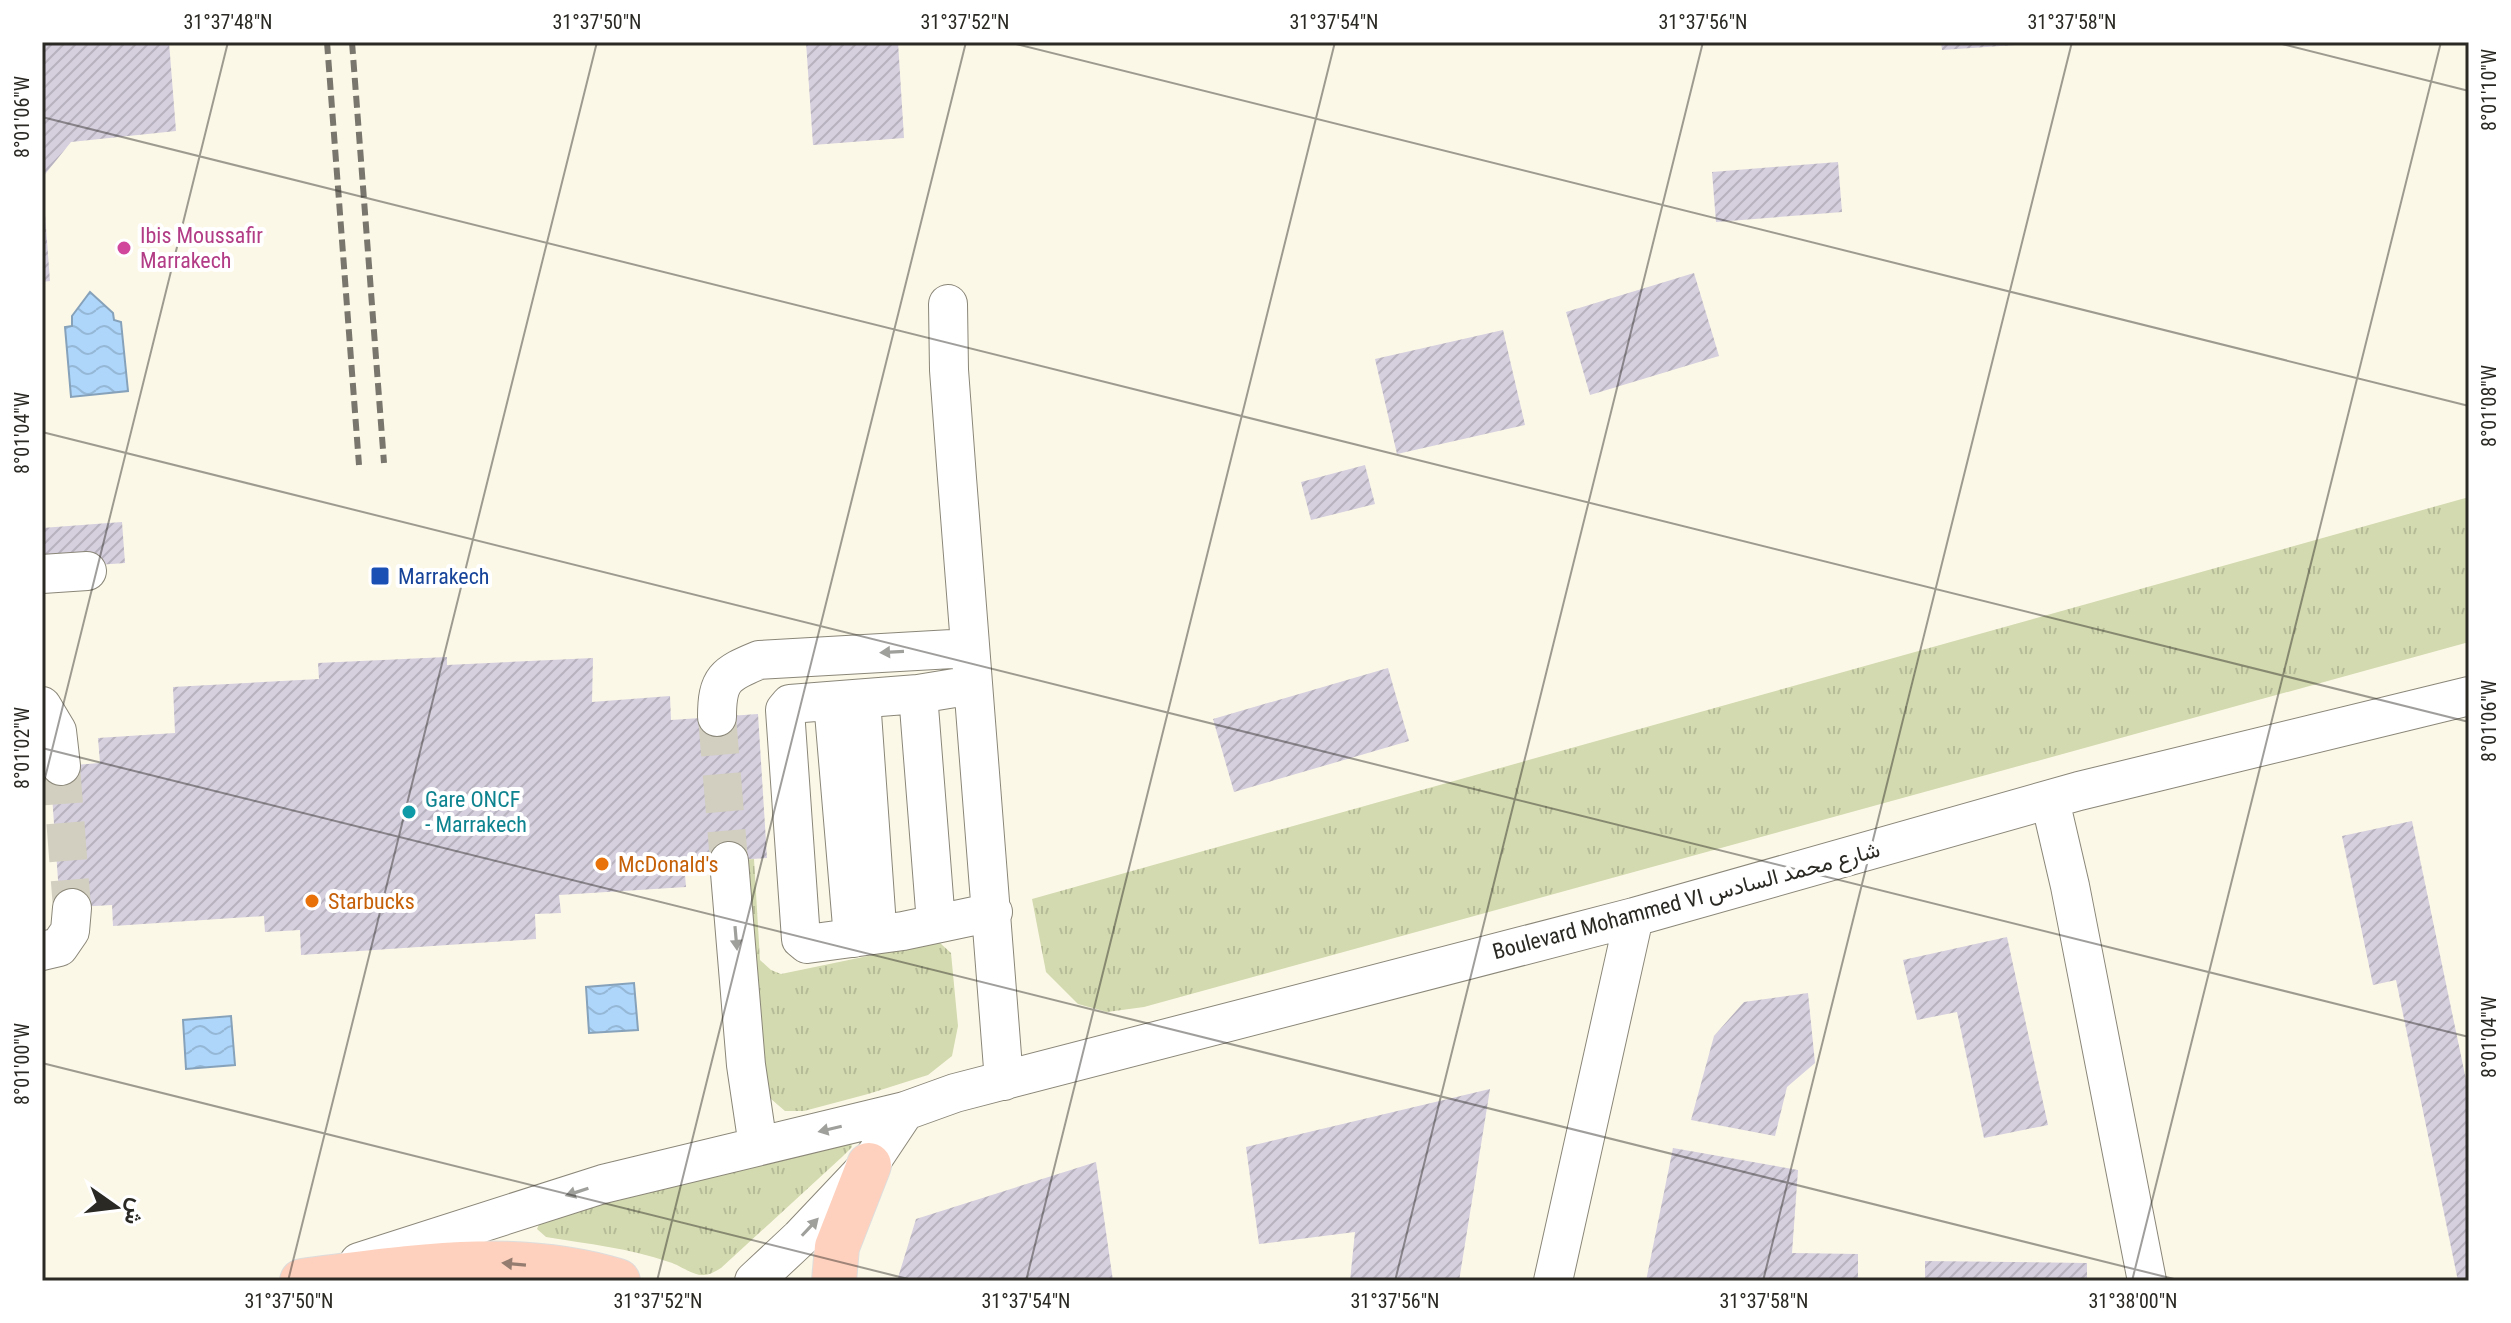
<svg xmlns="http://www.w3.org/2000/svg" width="2511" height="1323" viewBox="0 0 2511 1323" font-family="'Roboto Condensed',Vazirmatn,sans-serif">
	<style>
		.grass { fill: url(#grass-tufts) }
		.water { fill: url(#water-waves); stroke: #86a2ba; stroke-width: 2 }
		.building { fill: url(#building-hatch) }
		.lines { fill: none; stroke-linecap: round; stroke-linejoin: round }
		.minor-tunnel { stroke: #d2cfc1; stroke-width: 38; stroke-dasharray: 38 19; stroke-linecap: butt }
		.minor-casing { stroke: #8a8678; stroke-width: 40 }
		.major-casing { stroke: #dddddc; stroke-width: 46 }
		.minor { stroke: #fff; stroke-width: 38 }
		.major { stroke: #fed1be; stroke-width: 44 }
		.rail { stroke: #79776d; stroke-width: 6; stroke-dasharray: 12 6; stroke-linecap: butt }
		.oneway { fill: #9f9f9c }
		.oneway2 { fill: #947d70 }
		.ticks { fill: none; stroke: #2a2923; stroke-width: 2; stroke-opacity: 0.45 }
		.hotel-dot { fill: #d1479c; stroke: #fff; stroke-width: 3 }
		.transit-dot { fill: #1a4fb4; stroke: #fff; stroke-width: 3 }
		.culture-dot { fill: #0f9aa8; stroke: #fff; stroke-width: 3 }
		.food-dot { fill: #e8710a; stroke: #fff; stroke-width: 3 }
		.labels { text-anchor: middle; stroke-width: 8; stroke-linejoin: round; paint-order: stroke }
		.hotel-label { font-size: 22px; fill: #b23c85; stroke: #fff; text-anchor: start }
		.transit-label { font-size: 22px; fill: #164399; stroke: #fff; text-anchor: start }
		.culture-label { font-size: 22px; fill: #0d838f; stroke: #fff; text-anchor: start }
		.food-label { font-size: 22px; fill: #c56008; stroke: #fff; text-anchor: start }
		.street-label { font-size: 22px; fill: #2a2923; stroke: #fff }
		.neatline { fill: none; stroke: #2a2923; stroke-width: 3 }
		.ticks-label { font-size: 20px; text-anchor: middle; fill: #2a2923 }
	</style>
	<defs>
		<pattern id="grass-tufts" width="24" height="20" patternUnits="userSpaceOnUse" patternTransform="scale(2)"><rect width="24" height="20" fill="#d3daaf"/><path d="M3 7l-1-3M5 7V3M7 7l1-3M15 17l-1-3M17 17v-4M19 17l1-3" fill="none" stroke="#b5bb96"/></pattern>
		<pattern id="water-waves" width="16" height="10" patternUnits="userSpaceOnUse" patternTransform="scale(2)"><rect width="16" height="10" fill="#aed6fb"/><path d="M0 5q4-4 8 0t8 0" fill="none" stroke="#96b8d7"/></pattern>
		<pattern id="building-hatch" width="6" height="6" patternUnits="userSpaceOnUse" patternTransform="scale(2)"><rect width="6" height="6" fill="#d5cfde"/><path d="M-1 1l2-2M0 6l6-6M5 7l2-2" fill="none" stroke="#b7b2be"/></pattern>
	</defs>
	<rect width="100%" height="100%" fill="#fcf8e8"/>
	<path class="grass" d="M2469,497V642L1144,1007L1107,1012L1078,1004L1046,972L1032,899Z
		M754,859L760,960L771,970L781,974L926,944L940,943L951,953L958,1026L952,1056L928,1075L868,1094L804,1111H785L771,1099L763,1086L741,860Z
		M850,1139L852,1147L842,1157L721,1268C716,1271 710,1275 704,1275C693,1276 680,1265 669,1262C629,1248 588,1244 546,1237L537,1229L540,1222L552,1217Z"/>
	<path class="water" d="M90,292L113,313L114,320L121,322L128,391L71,397L65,327L72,326V316Z
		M634,983L638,1030L589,1033L586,987Z
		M231,1016L235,1065L186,1069L183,1020Z"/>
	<path class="building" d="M42,42H169L176,131L71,142L42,178Z
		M806,42H898L904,138L813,145Z
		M1941,42H2030V44L1942,50Z
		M1838,162L1842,212L1716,222L1712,172Z
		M42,201H44L50,281L42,282Z
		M1694,273L1719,356L1590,395L1566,312Z
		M1503,330L1525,425L1397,454L1375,359Z
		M1365,465L1375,504L1311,520L1301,482Z
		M122,522L125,563L42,569V528Z
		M447,657V665L593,658L592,702L670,696L671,720L758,714L767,858L684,863L686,887L559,895L561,913L535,914L536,939L301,955L300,930L265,932L264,916L113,926L112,905L60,908L50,767L100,763L98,738L175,733L173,687L319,679L318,663Z
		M1388,668L1409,741L1234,792L1213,719Z
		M2412,821L2469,1094V1281H2458L2396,980L2373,985L2342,836Z
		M2007,937L2048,1125L1984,1138L1957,1012L1917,1020L1903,960Z
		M1808,993L1815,1063L1787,1087L1775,1136L1691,1120L1714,1036L1744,1002Z
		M1490,1089L1459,1281H1350L1355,1232L1259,1244L1246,1147Z
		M1673,1148L1798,1170L1792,1253L1858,1254V1281H1646Z
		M1096,1162L1113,1281H897L916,1219Z
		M1925,1261L2087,1263V1281H1925Z"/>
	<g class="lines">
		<path class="minor-tunnel" d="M717,717L729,861
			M61,766L72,908"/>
		<defs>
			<path id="minor" d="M948,304L949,370L957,478L1004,1081
				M42,574L87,571
				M973,685L918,694L790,704L785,710L801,939L807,944L903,931L993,912
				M918,694L936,923
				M861,699L876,912
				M833,701L853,938
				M42,706L57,731L61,766
				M717,717C717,679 725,674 759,660L970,648
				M2050,800L2070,886L2147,1281
				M729,861L746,1065L758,1146
				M42,951L59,947L70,931L72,908
				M359,1262L603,1184L905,1111L955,1093L1634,917L2079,791L2469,696
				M754,1281L800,1238L869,1165L905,1111
				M1553,1281L1634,917"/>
			<path id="major" d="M302,1281C408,1268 513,1249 618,1281
				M834,1281L837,1247L869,1165"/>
		</defs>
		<use href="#minor" class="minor-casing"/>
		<use href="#major" class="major-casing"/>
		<use href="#minor" class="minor"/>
		<use href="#major" class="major"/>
		<path class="rail" d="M327,42L359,465
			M352,42L384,463"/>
	</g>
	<defs><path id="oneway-solid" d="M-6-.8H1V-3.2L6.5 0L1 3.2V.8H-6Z" transform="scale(2)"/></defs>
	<g class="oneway">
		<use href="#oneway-solid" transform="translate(892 652) rotate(177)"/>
		<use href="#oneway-solid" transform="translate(736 938) rotate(85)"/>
		<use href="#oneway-solid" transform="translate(830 1129) rotate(167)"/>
		<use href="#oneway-solid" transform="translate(577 1192) rotate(162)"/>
		<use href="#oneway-solid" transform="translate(810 1227) rotate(-47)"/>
	</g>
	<use class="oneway2" href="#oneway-solid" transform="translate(514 1264) rotate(-175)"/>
	<path class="ticks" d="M1008,42L2469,406M2274,42L2469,91M42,117L2469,722M42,432L2469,1037M42,748L2182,1281M42,790L228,42M42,1063L916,1281M288,1281L597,42M657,1281L966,42M1026,1281L1335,42M1395,1281L1703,42M1763,1281L2072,42M2132,1281L2441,42"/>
	<circle class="hotel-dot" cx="124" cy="248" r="8"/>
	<rect class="transit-dot" x="370" y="566" width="20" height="20" rx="4"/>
	<circle class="culture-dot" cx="409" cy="812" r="8"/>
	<g class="food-dot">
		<circle cx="602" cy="864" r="8"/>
		<circle cx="312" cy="901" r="8"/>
	</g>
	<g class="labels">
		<g class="hotel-label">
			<text x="140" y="243">Ibis Moussafir<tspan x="140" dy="25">Marrakech</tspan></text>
		</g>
		<g class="transit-label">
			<text x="398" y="584">Marrakech</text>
		</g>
		<g class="culture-label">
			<text x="425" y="807">Gare ONCF<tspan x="425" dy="25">- Marrakech</tspan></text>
		</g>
		<g class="food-label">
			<text x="618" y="872">McDonald's</text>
			<text x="328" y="909">Starbucks</text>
		</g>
		<g class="street-label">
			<text transform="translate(1686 900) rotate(-15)" y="8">Boulevard Mohammed VI شارع محمد السادس</text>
		</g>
	</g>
	<rect width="2511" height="1323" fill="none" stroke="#ffffff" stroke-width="88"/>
	<g transform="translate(116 1207) rotate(104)" stroke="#ffffff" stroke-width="6" paint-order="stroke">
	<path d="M0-6L14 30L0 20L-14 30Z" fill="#2a2923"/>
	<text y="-12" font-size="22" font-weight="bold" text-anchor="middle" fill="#2a2923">ش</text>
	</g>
	<rect x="44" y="44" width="2423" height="1235" class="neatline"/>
	<g class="ticks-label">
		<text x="228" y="29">31°37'48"N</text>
		<text x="597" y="29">31°37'50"N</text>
		<text x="965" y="29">31°37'52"N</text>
		<text x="1334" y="29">31°37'54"N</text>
		<text x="1703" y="29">31°37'56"N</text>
		<text x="2072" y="29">31°37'58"N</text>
		<text transform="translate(2489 90) rotate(-90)" y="7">8°01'10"W</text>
		<text transform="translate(22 117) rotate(-90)" y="7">8°01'06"W</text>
		<text transform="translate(2489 406) rotate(-90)" y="7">8°01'08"W</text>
		<text transform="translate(22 433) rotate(-90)" y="7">8°01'04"W</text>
		<text transform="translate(2489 721) rotate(-90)" y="7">8°01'06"W</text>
		<text transform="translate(22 748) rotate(-90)" y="7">8°01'02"W</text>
		<text transform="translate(2489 1037) rotate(-90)" y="7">8°01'04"W</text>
		<text transform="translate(22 1064) rotate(-90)" y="7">8°01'00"W</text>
		<text x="289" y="1308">31°37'50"N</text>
		<text x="658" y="1308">31°37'52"N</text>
		<text x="1026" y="1308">31°37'54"N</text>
		<text x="1395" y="1308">31°37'56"N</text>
		<text x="1764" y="1308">31°37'58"N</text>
		<text x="2133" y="1308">31°38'00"N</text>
	</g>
</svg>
